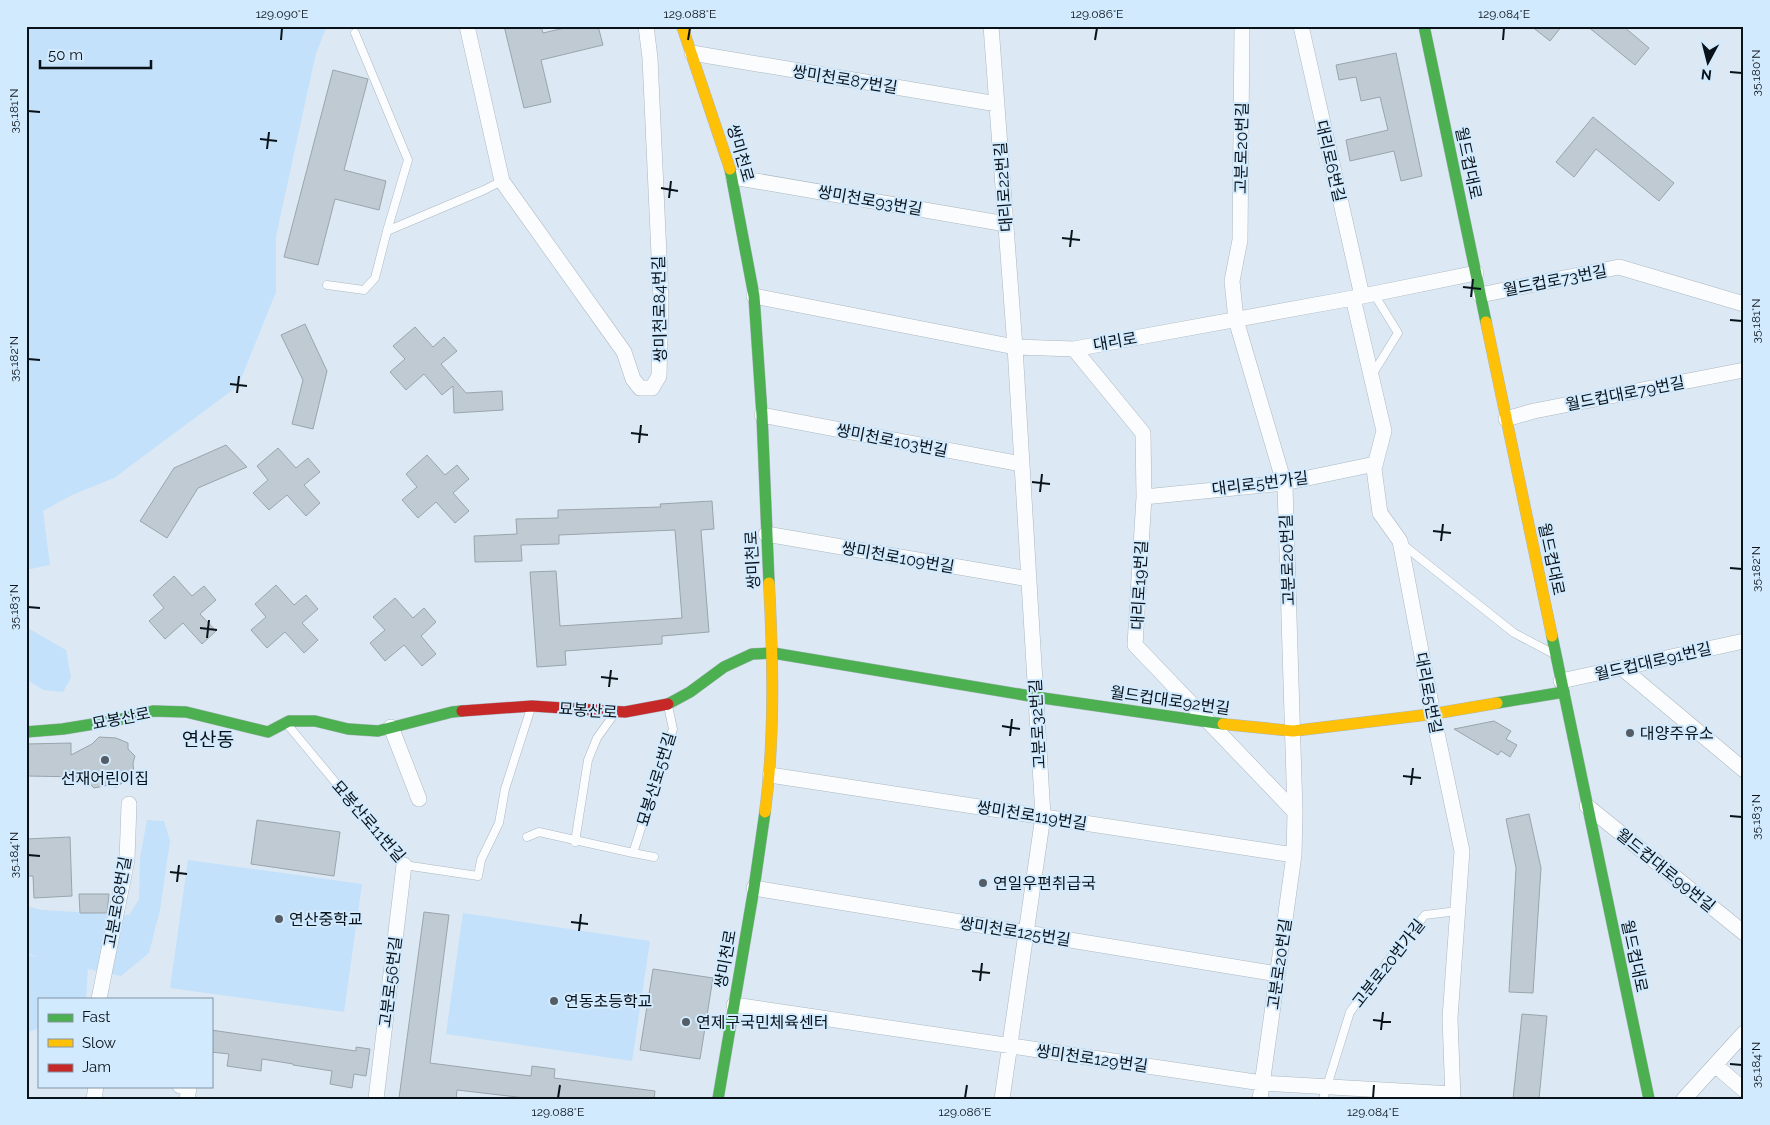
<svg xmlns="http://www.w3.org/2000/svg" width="1770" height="1125" viewBox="0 0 1770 1125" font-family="Raleway,'Noto Sans KR',sans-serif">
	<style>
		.green { fill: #c3e1fa }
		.building { fill: #c0cad2; stroke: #9aa4ac }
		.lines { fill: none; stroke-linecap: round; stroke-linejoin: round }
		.lane-casing { stroke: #adb7c0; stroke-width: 9 }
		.street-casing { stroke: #adb7c0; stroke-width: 16 }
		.fast-casing { stroke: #adb7c0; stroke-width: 12 }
		.slow-casing { stroke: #adb7c0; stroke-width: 12 }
		.jam-casing { stroke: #adb7c0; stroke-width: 12 }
		.lane { stroke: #fafcfd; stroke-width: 8 }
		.street { stroke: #fafcfd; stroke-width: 15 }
		.fast { stroke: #4caf50; stroke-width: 11 }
		.slow { stroke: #ffc107; stroke-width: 11 }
		.jam { stroke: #c62828; stroke-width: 11 }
		.ticks { fill: none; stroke: #0a1219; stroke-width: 2 }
		.poi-dot { fill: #545d66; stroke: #d2eafe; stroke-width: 2 }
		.labels { text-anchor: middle; stroke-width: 4; stroke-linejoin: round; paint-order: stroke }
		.street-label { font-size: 16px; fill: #0a1219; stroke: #d2eafe }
		.poi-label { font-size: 16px; fill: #0a1219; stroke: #d2eafe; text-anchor: start }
		.quarter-label { font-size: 19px; fill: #0a1219; stroke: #d2eafe }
		.neatline { fill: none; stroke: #0a1219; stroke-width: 2 }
		.ticks-label { font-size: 12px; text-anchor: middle; fill: #0a1219 }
	</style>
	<rect width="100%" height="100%" fill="#dce9f4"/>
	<path class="green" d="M26,26H327L316,53L276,236V292L238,386L114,478L72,495L43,511L50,565L26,570Z
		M26,627L66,650L71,678L63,692L43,690L26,679Z
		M147,820L164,821L170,841L160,910L149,953L121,976L88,969L86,999H39V1028L26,1033V955L39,957L26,953V906L42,910L129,915L139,899L140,858Z
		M188,860L362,884L344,1012L170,988Z
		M463,913L650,941L632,1061L446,1034Z"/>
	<path class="building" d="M504,26H541L543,33L573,26H598L603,45L541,60L551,102L524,108Z
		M1531,26H1562L1550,41Z
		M1587,26H1623L1649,48L1635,65Z
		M1396,53L1422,176L1401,181L1394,151L1350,161L1346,140L1388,130L1380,97L1361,101L1356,77L1339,80L1336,65Z
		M333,70L368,79L344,170L386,181L379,210L335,199L318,265L284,257Z
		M1593,117L1674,183L1659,201L1596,149L1574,177L1556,162Z
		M305,324L327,371L313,429L292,424L303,380L281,335Z
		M415,327L433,347L444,337L457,351L441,364L466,393L502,391L503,410L454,413L453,386L442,395L424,374L406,390L390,372L405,359L393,346Z
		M226,445L247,467L198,488L167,538L140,521L174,468Z
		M278,448L296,468L308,458L320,472L304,485L320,503L306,516L287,495L269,510L253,493L268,480L257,466Z
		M427,455L445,475L457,465L469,479L453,493L469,511L455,523L436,502L418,518L402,500L417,487L406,474Z
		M712,501L714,529L701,530L709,632L662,636V644L565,651L566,665L537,667L530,572L556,571L560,626L682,618L675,530L559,535V544L521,545L522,561L475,562L474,536L517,534L516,519L558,518V510L661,507L660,504Z
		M174,576L192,596L204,586L216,600L200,614L216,631L202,644L183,623L165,639L149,621L164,608L153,595Z
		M276,585L294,605L306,595L318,609L302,623L318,640L304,653L285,632L267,648L251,630L266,617L255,604Z
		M395,598L413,618L424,608L436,622L421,636L436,654L422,666L404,645L385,661L370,643L385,630L373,617Z
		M1494,721L1511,731L1506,739L1517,745L1510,757L1501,751L1498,755L1454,729Z
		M99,737L116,738L128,743V749L135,756L133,763L134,775L116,787L109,785L94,788L82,777L26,776V744L71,743V755L92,744Z
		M1529,814L1541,868L1533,993L1509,992L1516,868L1506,819Z
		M257,820L340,832L334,876L251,864Z
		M70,837L72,896L34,898L33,876H26V839Z
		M79,894H109L107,913H80Z
		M424,912L449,915L430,1063L531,1076L532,1066L555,1069L554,1078L655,1091L654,1099H534L457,1090L456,1099L399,1098Z
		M653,969L713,978L700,1059L640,1050Z
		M1522,1014L1547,1016L1539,1099H1513Z
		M211,1030L356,1051V1047L370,1049L366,1076L354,1074L352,1088L330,1084L332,1071L293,1065V1064L262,1059L261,1071L227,1066L229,1054L211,1052Z"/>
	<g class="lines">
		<defs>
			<path id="lane" d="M387,231L484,190L502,181
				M327,285L364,290L375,278L387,231L408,160L355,33
				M1372,375L1398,333L1374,294
				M1402,544L1514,633L1552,653
				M287,724L404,865L478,876L481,860L499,823L505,789L531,708
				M527,837L539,832L633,853L673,729L668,706
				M575,842L588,760L597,738L615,713
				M633,853L654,857
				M1323,1099L1350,1012L1397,949L1425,915L1457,911"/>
			<path id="street" d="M467,26L502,181L624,352L633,379L640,388H652L659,376L661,299L650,58L646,26
				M991,26L1015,347L1043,816L1002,1099
				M1242,26L1240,240L1232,281L1236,320L1285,486L1295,812L1294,855L1260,1099
				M1301,26L1362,296
				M692,53L997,104
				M733,177L1006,224
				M1480,295L1619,267L1744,304
				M754,296L1015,347L1074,349L1353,298L1476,273
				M1353,298L1384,431L1374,469L1380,513L1400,541L1433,714L1462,851L1450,1018L1453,1099
				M1074,349L1143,433L1144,497L1135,645L1295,812
				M762,415L1021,464
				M1506,419L1534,411L1744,370
				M1144,497L1284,483L1375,464
				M766,534L1029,579
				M1622,668L1744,770
				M1561,681L1744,641
				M391,727L419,799
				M770,775L1294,855
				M1587,806L1744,933
				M754,888L1277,974
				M99,999L127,860L129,804
				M734,1005L1262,1083L1453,1094
				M1715,1065L1744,1090
				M180,1086L189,1088L187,1099
				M94,1099L96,1086
				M376,1099L404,865
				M1684,1099L1744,1033"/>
			<path id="fast" d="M1424,26L1486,322
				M730,169L754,296L762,415L769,583
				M1552,636L1649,1099
				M1497,703L1564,692
				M668,704L690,692L724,667L752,654L773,653L1036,697L1223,724
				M26,732L63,729L118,720L153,711L186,712L268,732L289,721H315L348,729L378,731L452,712L462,711
				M718,1099L754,888L765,812"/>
			<path id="slow" d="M682,26L730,169
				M1486,322L1552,636
				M1223,724L1293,731L1433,714L1497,703
				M765,812C775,737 773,659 769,583"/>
			<path id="jam" d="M462,711L532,706L625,712L668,704"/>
		</defs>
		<use href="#lane" class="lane-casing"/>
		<use href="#street" class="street-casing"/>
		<use href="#fast" class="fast-casing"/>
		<use href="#slow" class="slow-casing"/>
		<use href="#jam" class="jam-casing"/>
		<use href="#lane" class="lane"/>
		<use href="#street" class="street"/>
		<use href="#fast" class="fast"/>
		<use href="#slow" class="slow"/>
		<use href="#jam" class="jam"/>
	</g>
	<path class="ticks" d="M281,40L282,28M688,40L690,28M1095,40L1097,28M1503,40L1504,28M1730,72L1742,73M28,111L40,112M260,139L277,141M267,149L269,132M661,188L678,191M669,198L671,181M1062,238L1080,240M1070,247L1072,230M1463,287L1481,289M1471,297L1473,279M1730,320L1742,321M28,359L40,360M230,384L247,386M237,393L239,376M631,433L648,435M639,443L641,425M1032,482L1050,484M1040,492L1042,474M1433,531L1451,533M1441,541L1443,524M1730,568L1742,569M28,607L40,608M200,628L217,630M207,638L209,620M601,677L618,679M609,687L611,670M1002,726L1020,729M1010,736L1012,719M1403,776L1421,778M1411,785L1413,768M1730,816L1742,817M28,855L40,856M170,872L187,874M177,882L179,865M571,922L588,924M579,931L581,914M972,971L990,973M980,981L982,963M1373,1020L1391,1022M1381,1030L1383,1012M1730,1064L1742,1065M558,1098L560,1085M965,1098L967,1085M1373,1098L1374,1085"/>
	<g class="poi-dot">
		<circle cx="1630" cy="733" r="5"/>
		<circle cx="105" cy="760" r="5"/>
		<circle cx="983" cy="883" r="5"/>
		<circle cx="279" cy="919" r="5"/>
		<circle cx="554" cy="1001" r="5"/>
		<circle cx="686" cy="1022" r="5"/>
	</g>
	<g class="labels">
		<g class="street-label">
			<text transform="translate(845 79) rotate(9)" y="6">쌍미천로87번길</text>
			<text transform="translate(1241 148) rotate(-89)" y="6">고분로20번길</text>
			<text transform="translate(741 153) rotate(74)" y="6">쌍미천로</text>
			<text transform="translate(1331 161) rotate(77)" y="6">대리로6번길</text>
			<text transform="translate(1469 163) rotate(78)" y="6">월드컵대로</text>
			<text transform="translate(1003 187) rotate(-94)" y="6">대리로22번길</text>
			<text transform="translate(870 200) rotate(10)" y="6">쌍미천로93번길</text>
			<text transform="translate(1555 280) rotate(-11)" y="6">월드컵로73번길</text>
			<text transform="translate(659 309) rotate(-91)" y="6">쌍미천로84번길</text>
			<text transform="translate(1115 341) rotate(-10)" y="6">대리로</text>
			<text transform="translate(1625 393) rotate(-11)" y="6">월드컵대로79번길</text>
			<text transform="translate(892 440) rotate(11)" y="6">쌍미천로103번길</text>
			<text transform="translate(1260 483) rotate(-7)" y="6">대리로5번가길</text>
			<text transform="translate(898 557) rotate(10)" y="6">쌍미천로109번길</text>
			<text transform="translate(1552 559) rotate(78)" y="6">월드컵대로</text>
			<text transform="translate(752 560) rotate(-93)" y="6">쌍미천로</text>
			<text transform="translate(1287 560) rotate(-92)" y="6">고분로20번길</text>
			<text transform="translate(1139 585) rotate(-87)" y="6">대리로19번길</text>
			<text transform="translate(1653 661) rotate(-13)" y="6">월드컵대로91번길</text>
			<text transform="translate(1429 693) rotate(79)" y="6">대리로5번길</text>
			<text transform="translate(1170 700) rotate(8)" y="6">월드컵대로92번길</text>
			<text transform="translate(588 710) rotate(4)" y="6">묘봉산로</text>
			<text transform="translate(121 718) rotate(-11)" y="6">묘봉산로</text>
			<text transform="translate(1037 724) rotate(-93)" y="6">고분로32번길</text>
			<text transform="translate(656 779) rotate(-73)" y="6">묘봉산로5번길</text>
			<text transform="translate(1032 815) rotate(9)" y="6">쌍미천로119번길</text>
			<text transform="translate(369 821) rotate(49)" y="6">묘봉산로11번길</text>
			<text transform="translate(1666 870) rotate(39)" y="6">월드컵대로99번길</text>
			<text transform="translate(117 902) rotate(-80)" y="6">고분로68번길</text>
			<text transform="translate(1015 931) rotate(9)" y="6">쌍미천로125번길</text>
			<text transform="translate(1635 956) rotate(78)" y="6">월드컵대로</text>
			<text transform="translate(725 959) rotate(-80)" y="6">쌍미천로</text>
			<text transform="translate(1388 963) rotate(-52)" y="6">고분로20번가길</text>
			<text transform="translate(1279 964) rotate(-82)" y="6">고분로20번길</text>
			<text transform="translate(390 982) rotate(-83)" y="6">고분로56번길</text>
			<text transform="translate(1092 1058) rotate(8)" y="6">쌍미천로129번길</text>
		</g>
		<g class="poi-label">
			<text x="1640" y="739">대양주유소</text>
			<text x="105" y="784" text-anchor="middle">선재어린이집</text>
			<text x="993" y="889">연일우편취급국</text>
			<text x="289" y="925">연산중학교</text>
			<text x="564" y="1007">연동초등학교</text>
			<text x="696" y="1028">연제구국민체육센터</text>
		</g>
		<g class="quarter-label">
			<text x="208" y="746">연산동</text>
		</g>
	</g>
	<rect width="1770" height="1125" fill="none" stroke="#d2eafe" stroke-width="55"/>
	<rect x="38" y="998" width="175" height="90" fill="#d2eafe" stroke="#8294a2"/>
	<rect x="48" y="1014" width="25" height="8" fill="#4caf50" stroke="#8294a2"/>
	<text x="82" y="1022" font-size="15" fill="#0a1219">Fast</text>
	<rect x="48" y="1039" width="25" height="8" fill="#ffc107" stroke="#8294a2"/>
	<text x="82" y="1048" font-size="15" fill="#0a1219">Slow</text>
	<rect x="48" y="1064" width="25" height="8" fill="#c62828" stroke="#8294a2"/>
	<text x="82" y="1072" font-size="15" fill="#0a1219">Jam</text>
	<g transform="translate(1708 62) rotate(187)" stroke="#d2eafe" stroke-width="4" paint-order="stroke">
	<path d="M0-4L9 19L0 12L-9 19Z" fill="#0a1219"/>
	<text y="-8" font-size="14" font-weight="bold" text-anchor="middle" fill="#0a1219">N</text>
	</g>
	<path d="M40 60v8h111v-8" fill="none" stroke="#0a1219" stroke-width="2.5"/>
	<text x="48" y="60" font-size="15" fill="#0a1219" stroke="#d2eafe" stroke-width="4" paint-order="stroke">50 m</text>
	<rect x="28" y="28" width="1714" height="1070" class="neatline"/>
	<g class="ticks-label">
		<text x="282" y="18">129.090°E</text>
		<text x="690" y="18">129.088°E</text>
		<text x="1097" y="18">129.086°E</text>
		<text x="1504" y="18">129.084°E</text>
		<text transform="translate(1756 73) rotate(-90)" y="4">35.180°N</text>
		<text transform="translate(14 111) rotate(-90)" y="4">35.181°N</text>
		<text transform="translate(1756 321) rotate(-90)" y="4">35.181°N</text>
		<text transform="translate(14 359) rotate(-90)" y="4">35.182°N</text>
		<text transform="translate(1756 569) rotate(-90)" y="4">35.182°N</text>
		<text transform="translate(14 607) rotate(-90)" y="4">35.183°N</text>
		<text transform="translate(1756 817) rotate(-90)" y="4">35.183°N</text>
		<text transform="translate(14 855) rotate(-90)" y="4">35.184°N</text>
		<text transform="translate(1756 1065) rotate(-90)" y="4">35.184°N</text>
		<text x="558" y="1116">129.088°E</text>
		<text x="965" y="1116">129.086°E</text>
		<text x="1373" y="1116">129.084°E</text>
	</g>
</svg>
